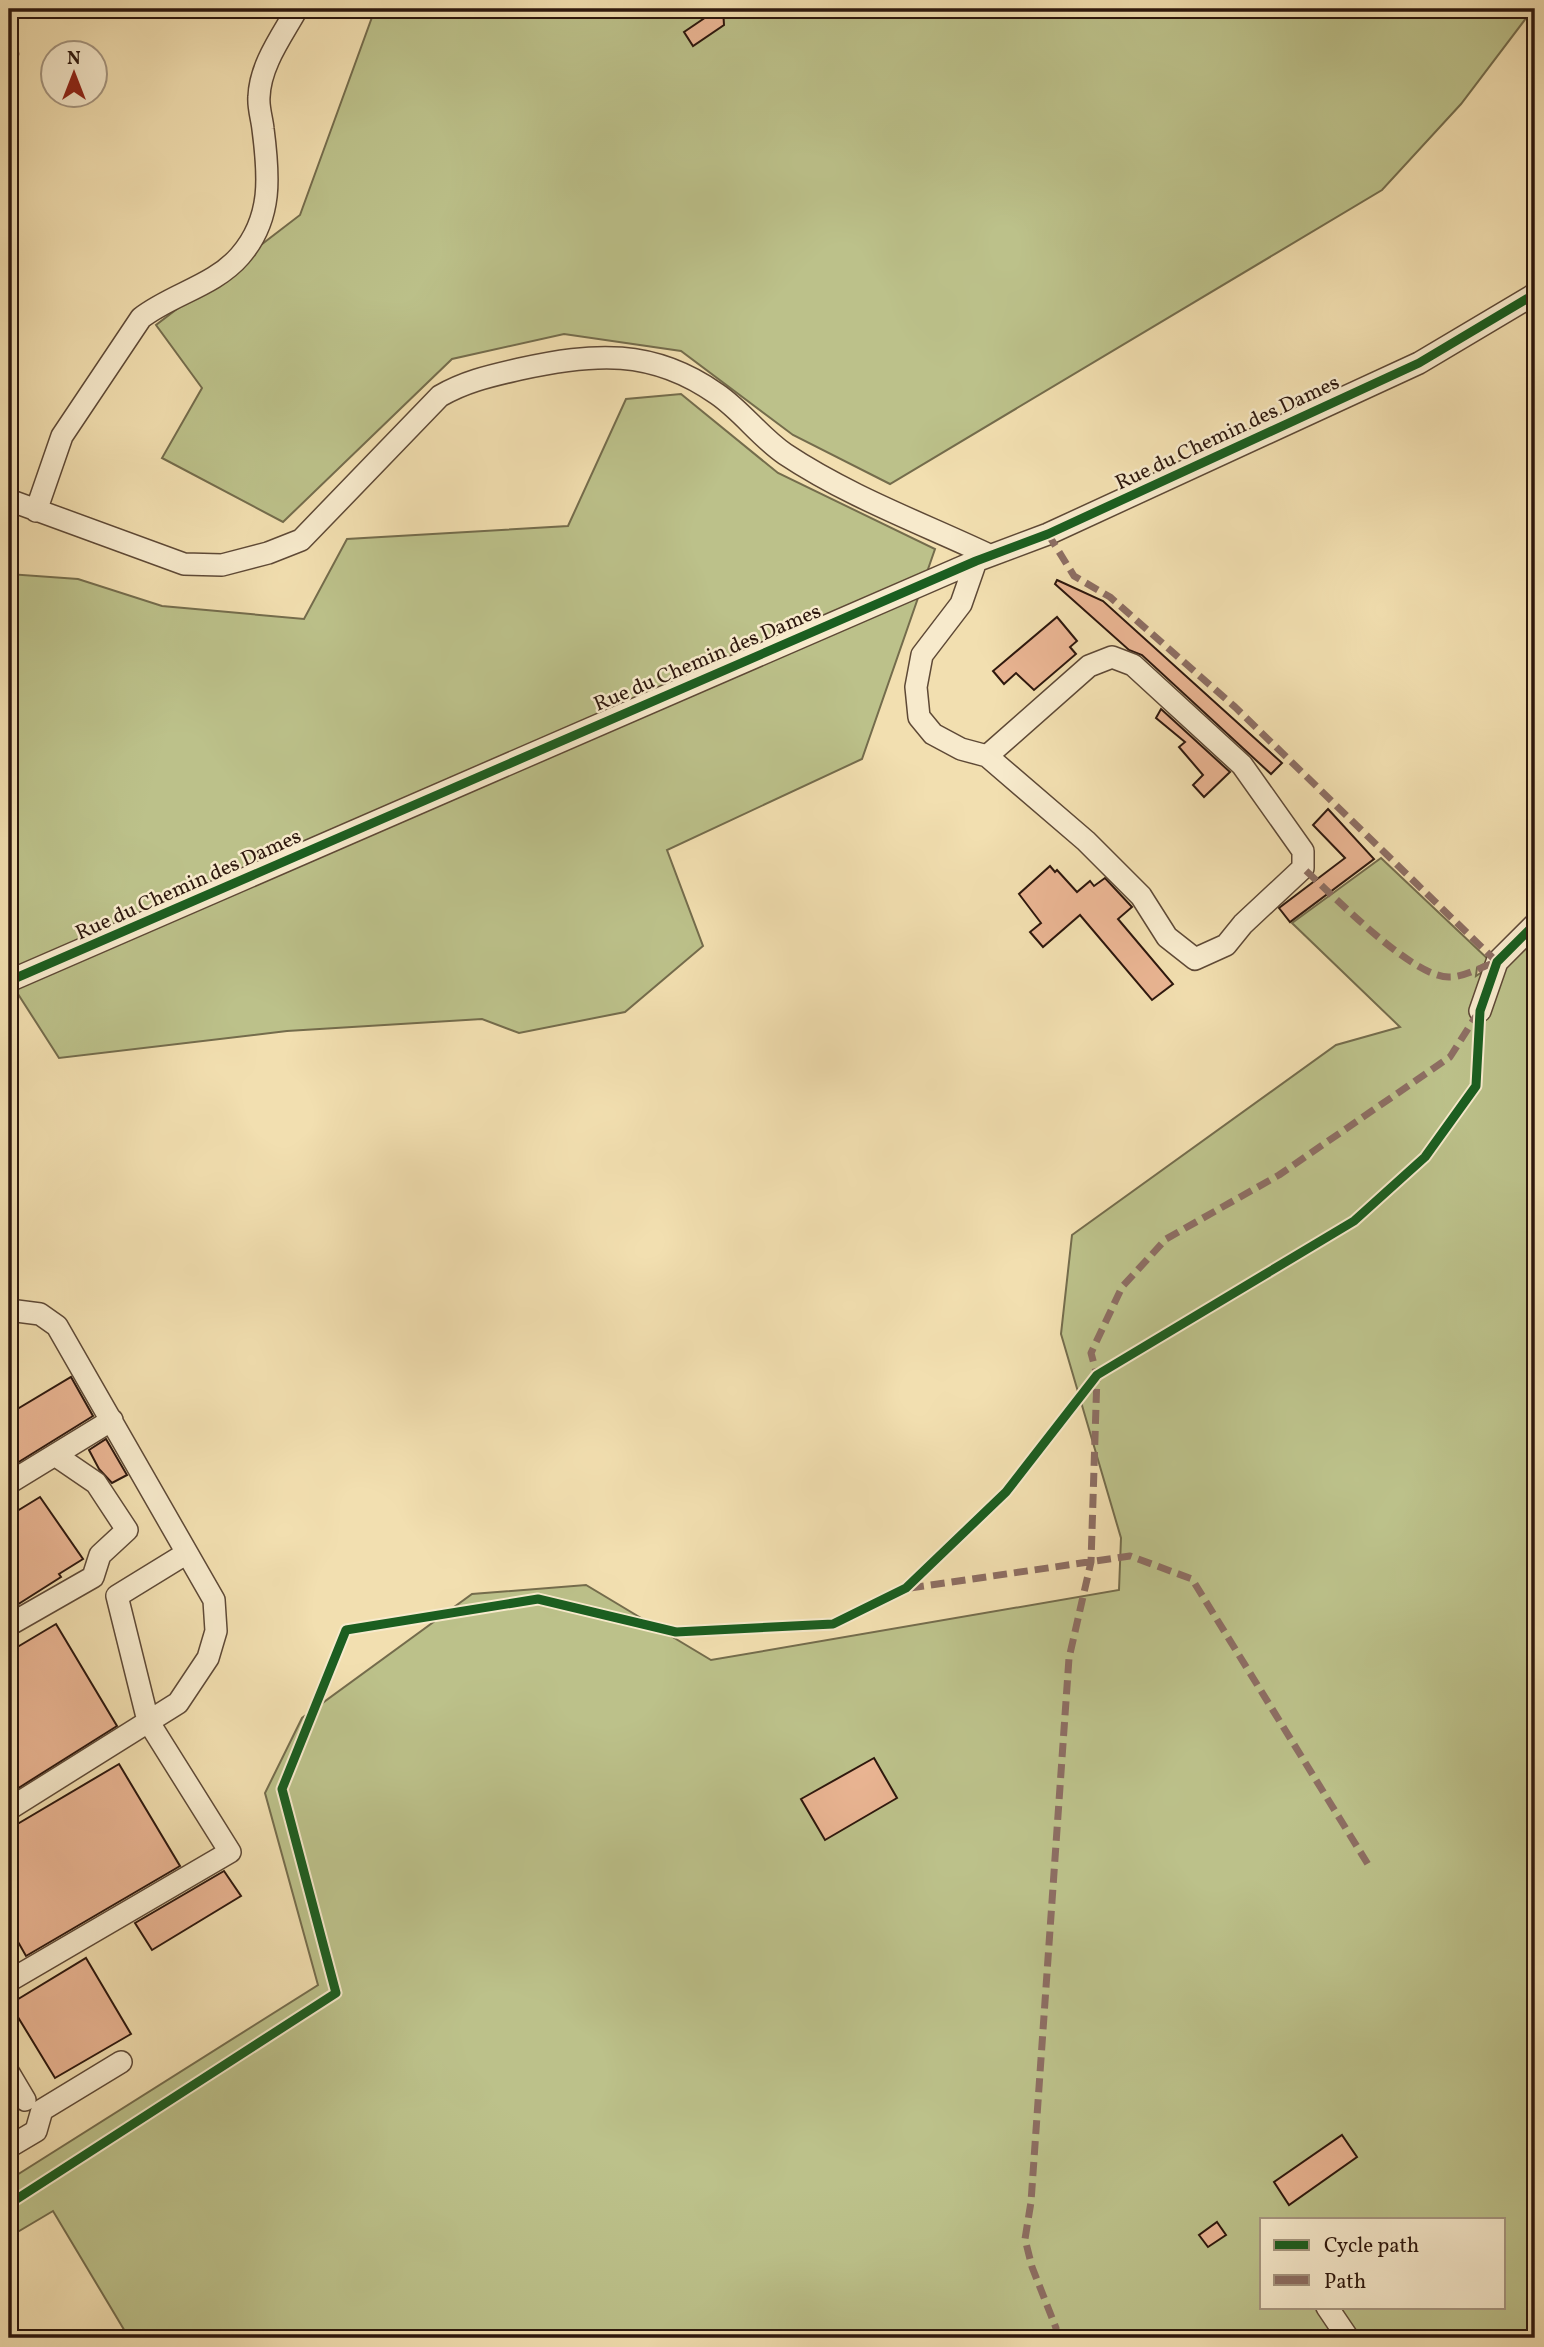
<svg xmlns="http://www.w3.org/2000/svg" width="1544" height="2347" viewBox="0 0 1544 2347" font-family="Vollkorn,serif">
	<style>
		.green { fill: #bcc18a; stroke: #746c4c; stroke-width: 2; fill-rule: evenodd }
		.building { fill: #eab593; stroke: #2d170d; stroke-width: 2 }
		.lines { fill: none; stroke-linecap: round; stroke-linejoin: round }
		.minor-casing { stroke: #5e4936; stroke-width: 24 }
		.minor { stroke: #f7eacc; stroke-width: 21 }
		.quiet { stroke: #8d6e63; stroke-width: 7; stroke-dasharray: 14 7; stroke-linecap: butt }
		.cycleway-casing { stroke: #f7eacc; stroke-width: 13 }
		.cycleway { stroke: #1b5e20; stroke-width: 9 }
		.labels { text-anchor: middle; stroke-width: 5; stroke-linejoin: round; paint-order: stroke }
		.street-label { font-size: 21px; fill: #2d170d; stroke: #f7eacc }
	</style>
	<rect width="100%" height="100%" fill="#f2dfb0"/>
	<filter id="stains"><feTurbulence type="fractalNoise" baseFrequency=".00286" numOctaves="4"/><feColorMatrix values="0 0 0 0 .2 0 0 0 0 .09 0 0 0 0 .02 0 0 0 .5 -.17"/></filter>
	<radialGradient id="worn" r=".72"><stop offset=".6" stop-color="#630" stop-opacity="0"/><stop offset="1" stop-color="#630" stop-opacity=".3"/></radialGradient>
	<path class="green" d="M375,9H1533L1461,104L1382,190L890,484L793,435L681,351L564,334L452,359L283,522L162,458L202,388L156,325L300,215Z
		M681,394L778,473L935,549L862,759L667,850L703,946L625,1012L519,1033L482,1019L287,1031L59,1058L9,980V574L78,579L162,606L304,619L347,539L568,526L626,399Z
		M1381,858L1490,961L1477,968L1476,976L1497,962L1526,932L1535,949V2338H129L53,2211L9,2237V2180L318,1985L265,1793L302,1718L472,1594L586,1585L711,1660L1119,1590L1121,1538L1061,1334L1072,1235L1336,1045L1400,1027L1292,923ZM1262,2219H1504V2307H1262Z"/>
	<path class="building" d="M718,9H723L724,25L693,46L684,32Z
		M1057,580L1103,601L1282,763L1271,774L1142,655L1129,650L1055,584Z
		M1057,617L1077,641L1070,647L1076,654L1034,690L1016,673L1004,684L993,671Z
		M1161,709L1230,772L1204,797L1193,785L1203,775L1179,747L1185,742L1156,718Z
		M1328,809L1374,859L1290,922L1279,908L1345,858L1313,825Z
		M1050,866L1055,872L1057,870L1077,892L1090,881L1094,886L1105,878L1132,907L1118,919L1173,984L1152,1000L1080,915L1043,947L1030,932L1041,923L1019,894Z
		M71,1377L93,1416L9,1468V1414Z
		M106,1439L127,1475L112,1483L99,1469L89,1450Z
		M40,1497L83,1559L59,1574L61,1577L9,1610V1562L16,1557L9,1545V1516Z
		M56,1624L117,1726L9,1794V1652Z
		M874,1758L897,1798L825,1840L801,1799Z
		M119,1764L180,1866L26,1956L9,1926V1829Z
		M224,1871L241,1896L152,1950L135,1923Z
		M86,1958L131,2034L55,2078L10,2004Z
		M1342,2135L1357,2157L1289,2205L1274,2182Z
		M1217,2222L1226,2235L1208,2247L1199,2235Z"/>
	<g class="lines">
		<defs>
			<path id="minor" d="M9,500L184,564L222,565L268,553L301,540L440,396C466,381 490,376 520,369C593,353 652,348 717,394C742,411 760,437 785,454C848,496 921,523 989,555
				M36,511L62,436L141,318C172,294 214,286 240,256C273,218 269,175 263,129C262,119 258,107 259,97C260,65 282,36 297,9
				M976,561L961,604L922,655L916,687L919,717L933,734L961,749L987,756L1086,841L1141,896L1167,937L1195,959L1226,945L1243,924L1303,868V851L1242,765L1133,665L1112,657L1089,666L987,756
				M9,981L976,561L1048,534L1419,363L1535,294
				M1480,1011L1497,962L1535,924
				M9,1310L40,1314L57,1326L214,1600L216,1631L208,1658L178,1703L9,1809
				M9,1483L112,1420
				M9,1625L93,1577L100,1555L127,1530L96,1483L55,1455
				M9,1981L230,1852L148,1721L117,1596L187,1553
				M9,2073L25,2100
				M9,2147L36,2131L42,2110L121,2062
				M1327,2307L1348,2338"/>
		</defs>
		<use href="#minor" class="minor-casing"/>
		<use href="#minor" class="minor"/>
		<path class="quiet" d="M9,24L16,54L9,58
			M1048,534L1074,576L1110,597L1235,707L1497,962C1483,966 1464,977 1450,977C1413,979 1332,894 1303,868
			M910,1588L1130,1556L1192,1579L1369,1866
			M1055,2338L1056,2328L1032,2267L1025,2239L1031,2202L1069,1658L1091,1562L1097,1375L1091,1353L1122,1287L1166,1239L1279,1175L1450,1057L1476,1016"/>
		<defs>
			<path id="cycleway" d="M9,981L976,561L1048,534L1419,363L1535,294
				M9,2204L336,1993L282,1789L346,1630L538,1599L676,1632L833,1624L906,1588L1006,1492L1097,1375L1354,1221L1425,1157L1476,1086L1480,1011L1497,962L1535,924"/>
		</defs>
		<use href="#cycleway" class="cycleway-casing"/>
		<use href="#cycleway" class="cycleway"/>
	</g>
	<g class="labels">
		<g class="street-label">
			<text transform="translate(1227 432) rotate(-25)" y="7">Rue du Chemin des Dames</text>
			<text transform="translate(707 657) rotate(-23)" y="7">Rue du Chemin des Dames</text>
			<text transform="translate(188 884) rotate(-24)" y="7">Rue du Chemin des Dames</text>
		</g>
	</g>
	<rect width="1544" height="2347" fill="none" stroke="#f2dfb0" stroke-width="35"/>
	<rect x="10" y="10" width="1523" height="2326" fill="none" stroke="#2d170d" stroke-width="3.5"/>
	<rect x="18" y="18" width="1509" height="2312" fill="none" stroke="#2d170d" stroke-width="2"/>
	<rect x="1260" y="2218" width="245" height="91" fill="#f7eacc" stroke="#a69680" stroke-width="2"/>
	<rect x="1274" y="2240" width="35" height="10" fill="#1b5e20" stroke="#a69680" stroke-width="2"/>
	<text x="1324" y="2252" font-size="21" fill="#2d170d">Cycle path</text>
	<rect x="1274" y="2275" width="35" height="10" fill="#8d6e63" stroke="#a69680" stroke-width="2"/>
	<text x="1324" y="2288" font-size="21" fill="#2d170d">Path</text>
	<g transform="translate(74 74)"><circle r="33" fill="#f7eacc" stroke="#a69680" stroke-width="2"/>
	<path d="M0-5L12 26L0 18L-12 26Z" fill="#8f2418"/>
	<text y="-10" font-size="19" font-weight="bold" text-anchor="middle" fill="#2d170d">N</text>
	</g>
	<rect width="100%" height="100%" filter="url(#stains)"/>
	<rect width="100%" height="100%" fill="url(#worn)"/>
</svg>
